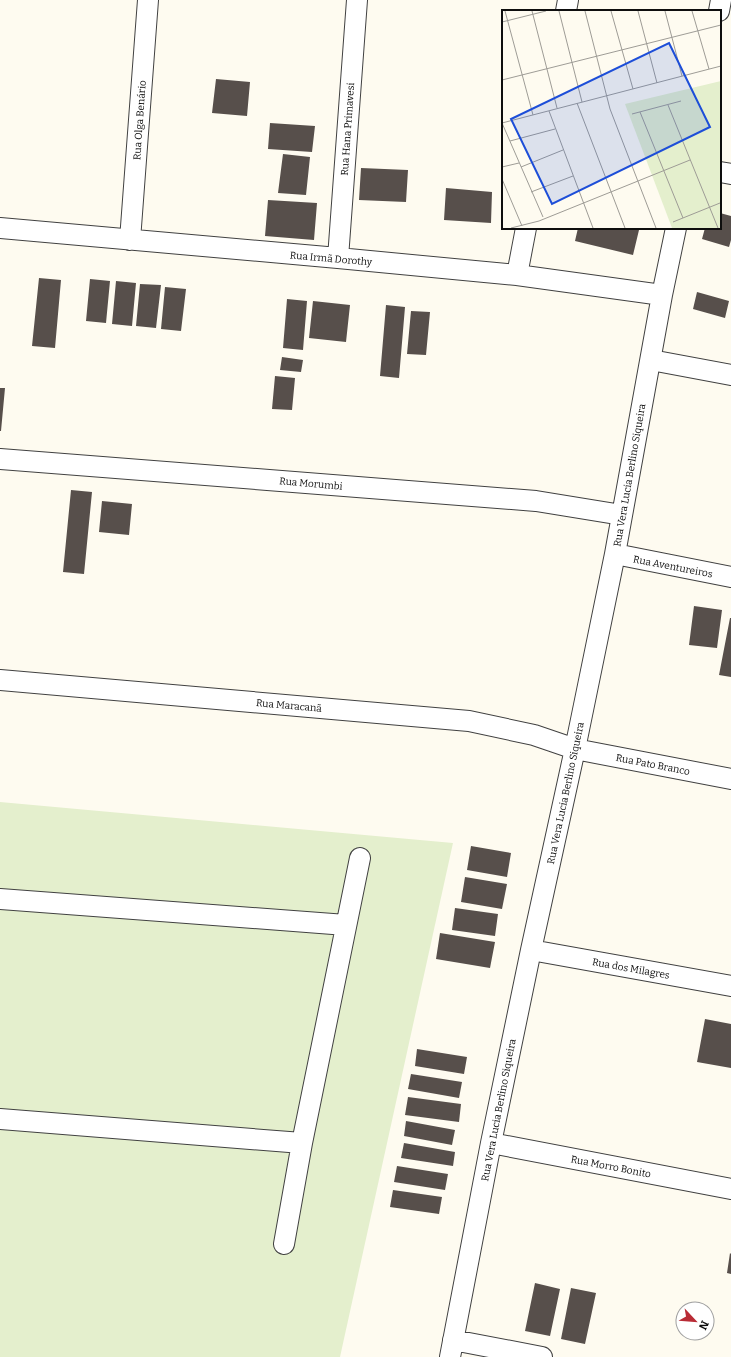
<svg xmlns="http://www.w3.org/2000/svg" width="731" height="1357" viewBox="0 0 731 1357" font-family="Bitter,serif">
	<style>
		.pitch { fill: #e4efcd }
		.building { fill: #574f4b }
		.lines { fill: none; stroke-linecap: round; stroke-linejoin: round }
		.street-casing { stroke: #414141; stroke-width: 22 }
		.street { stroke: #fff; stroke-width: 20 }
		.labels { text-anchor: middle; stroke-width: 4; stroke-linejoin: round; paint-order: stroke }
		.street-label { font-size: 10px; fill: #0e0e0e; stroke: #fff }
		.inset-road { fill: none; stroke: #9e9c96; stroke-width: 1 }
		.view { fill: #1d4ed8; fill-opacity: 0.15; stroke: #1d4ed8; stroke-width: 2 }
		.inset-edge { fill: none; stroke: #0e0e0e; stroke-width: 2 }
	</style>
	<rect width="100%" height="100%" fill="#fefbf0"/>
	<path class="pitch" d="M0,802L453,843L340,1357H0Z"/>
	<path class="building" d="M216,79L250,82L247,116L212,113Z
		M270,123L315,126L312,152L268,149Z
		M283,154L310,157L306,195L278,193Z
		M361,168L408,170L406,202L359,200Z
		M446,188L492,192L491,223L444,220Z
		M268,200L317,203L314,240L265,236Z
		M720,213L731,216V240L729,247L702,239L705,228H720Z
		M578,228H630L639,230L633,255L575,241Z
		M39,278L61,280L55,348L32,346Z
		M90,279L110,281L106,323L86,321Z
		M116,281L136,283L132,326L112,324Z
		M140,284L161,285L156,328L136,326Z
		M165,287L186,289L181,331L161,329Z
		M697,292L729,301L725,318L693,309Z
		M287,299L307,301L303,350L283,348Z
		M313,301L350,305L346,342L309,338Z
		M386,305L405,307L399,378L380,376Z
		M411,311L430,312L426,355L407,354Z
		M282,357L303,360L301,372L280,370Z
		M275,376L295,378L292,410L272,409Z
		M0,388H5L1,431H0Z
		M71,490L92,492L84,574L63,572Z
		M102,501L132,504L129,535L99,532Z
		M694,606L722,610L717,648L689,645Z
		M730,618H731V677L719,675Z
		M471,846L511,853L507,877L467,870Z
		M465,877L507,884L502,909L461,902Z
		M455,908L498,914L495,936L452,930Z
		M440,933L495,942L490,968L436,959Z
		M705,1019L731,1024V1068L697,1062Z
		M417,1049L467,1057L464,1074L415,1066Z
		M411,1074L462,1082L459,1098L408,1089Z
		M408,1097L461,1104L459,1122L405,1115Z
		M406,1121L455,1130L452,1145L404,1136Z
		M404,1143L455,1152L453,1166L401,1158Z
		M397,1166L448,1174L445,1190L394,1182Z
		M393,1190L442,1197L439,1214L390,1207Z
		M730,1253L731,1254V1274L727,1273Z
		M535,1283L560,1289L550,1336L525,1331Z
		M571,1288L596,1293L585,1344L561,1339Z"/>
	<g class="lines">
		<defs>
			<path id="street" d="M566,11L568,0
				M719,11L721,0
				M720,172L731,174
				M0,228L338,258L517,275L662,295
				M130,240L148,0
				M338,258L357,0
				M517,275L526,228
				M651,360L731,375
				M0,459L536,501L622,515
				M615,554L731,577
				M0,680L469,721L534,735L575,749L731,779
				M0,899L346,925
				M531,950L731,986
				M0,1119L302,1143
				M491,1143L731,1189
				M284,1244L302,1143L360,858
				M453,1340L542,1357
				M450,1357L491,1143L531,950L575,749L615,554L662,295L676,228"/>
		</defs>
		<use href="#street" class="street-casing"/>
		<use href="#street" class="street"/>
	</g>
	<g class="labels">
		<g class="street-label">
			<text transform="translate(139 120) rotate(-86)" y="4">Rua Olga Benário</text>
			<text transform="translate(347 129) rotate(-86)" y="4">Rua Hana Primavesi</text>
			<text transform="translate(331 258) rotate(5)" y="4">Rua Irmã Dorothy</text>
			<text transform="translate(629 475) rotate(-80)" y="4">Rua Vera Lucia Berlino Siqueira</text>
			<text transform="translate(311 483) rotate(5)" y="4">Rua Morumbi</text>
			<text transform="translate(673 566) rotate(11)" y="4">Rua Aventureiros</text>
			<text transform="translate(289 705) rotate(5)" y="4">Rua Maracanã</text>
			<text transform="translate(653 764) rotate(11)" y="4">Rua Pato Branco</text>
			<text transform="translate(565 793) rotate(-78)" y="4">Rua Vera Lucia Berlino Siqueira</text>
			<text transform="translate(631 968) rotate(10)" y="4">Rua dos Milagres</text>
			<text transform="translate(498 1110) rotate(-79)" y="4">Rua Vera Lucia Berlino Siqueira</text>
			<text transform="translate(611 1166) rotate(11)" y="4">Rua Morro Bonito</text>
		</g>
	</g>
	<g transform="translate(502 10)">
		<rect width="219" height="219" fill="#fefbf0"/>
		<path d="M219,71V218H170L123,94Z" fill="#e4efcd"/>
		<path class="inset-road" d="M3,1L31,105M30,1L55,98M57,1L80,92M83,1L108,99L154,218M109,1L131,79M136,1L155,73M163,1L180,66M190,1L207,59M0,12L44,1M0,70L219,15M75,93L123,218M166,95L216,218M47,101L91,218M138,102L181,208M130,104L179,91M0,113L219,56M0,113L41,207M8,131L53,119M0,157L17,153M19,157L61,140M0,169L20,216M29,182L71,166M171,212L218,193M9,218L37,211L188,150"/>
		<path class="view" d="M167,33L208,117L50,194L9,109Z"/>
		<rect width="219" height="219" class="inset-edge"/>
	</g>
	<g transform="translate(695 1321) rotate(116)"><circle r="19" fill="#ffffff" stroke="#9f9f9f"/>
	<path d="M0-3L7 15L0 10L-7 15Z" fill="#b92c36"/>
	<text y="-6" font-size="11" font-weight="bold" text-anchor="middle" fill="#0e0e0e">N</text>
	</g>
</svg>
